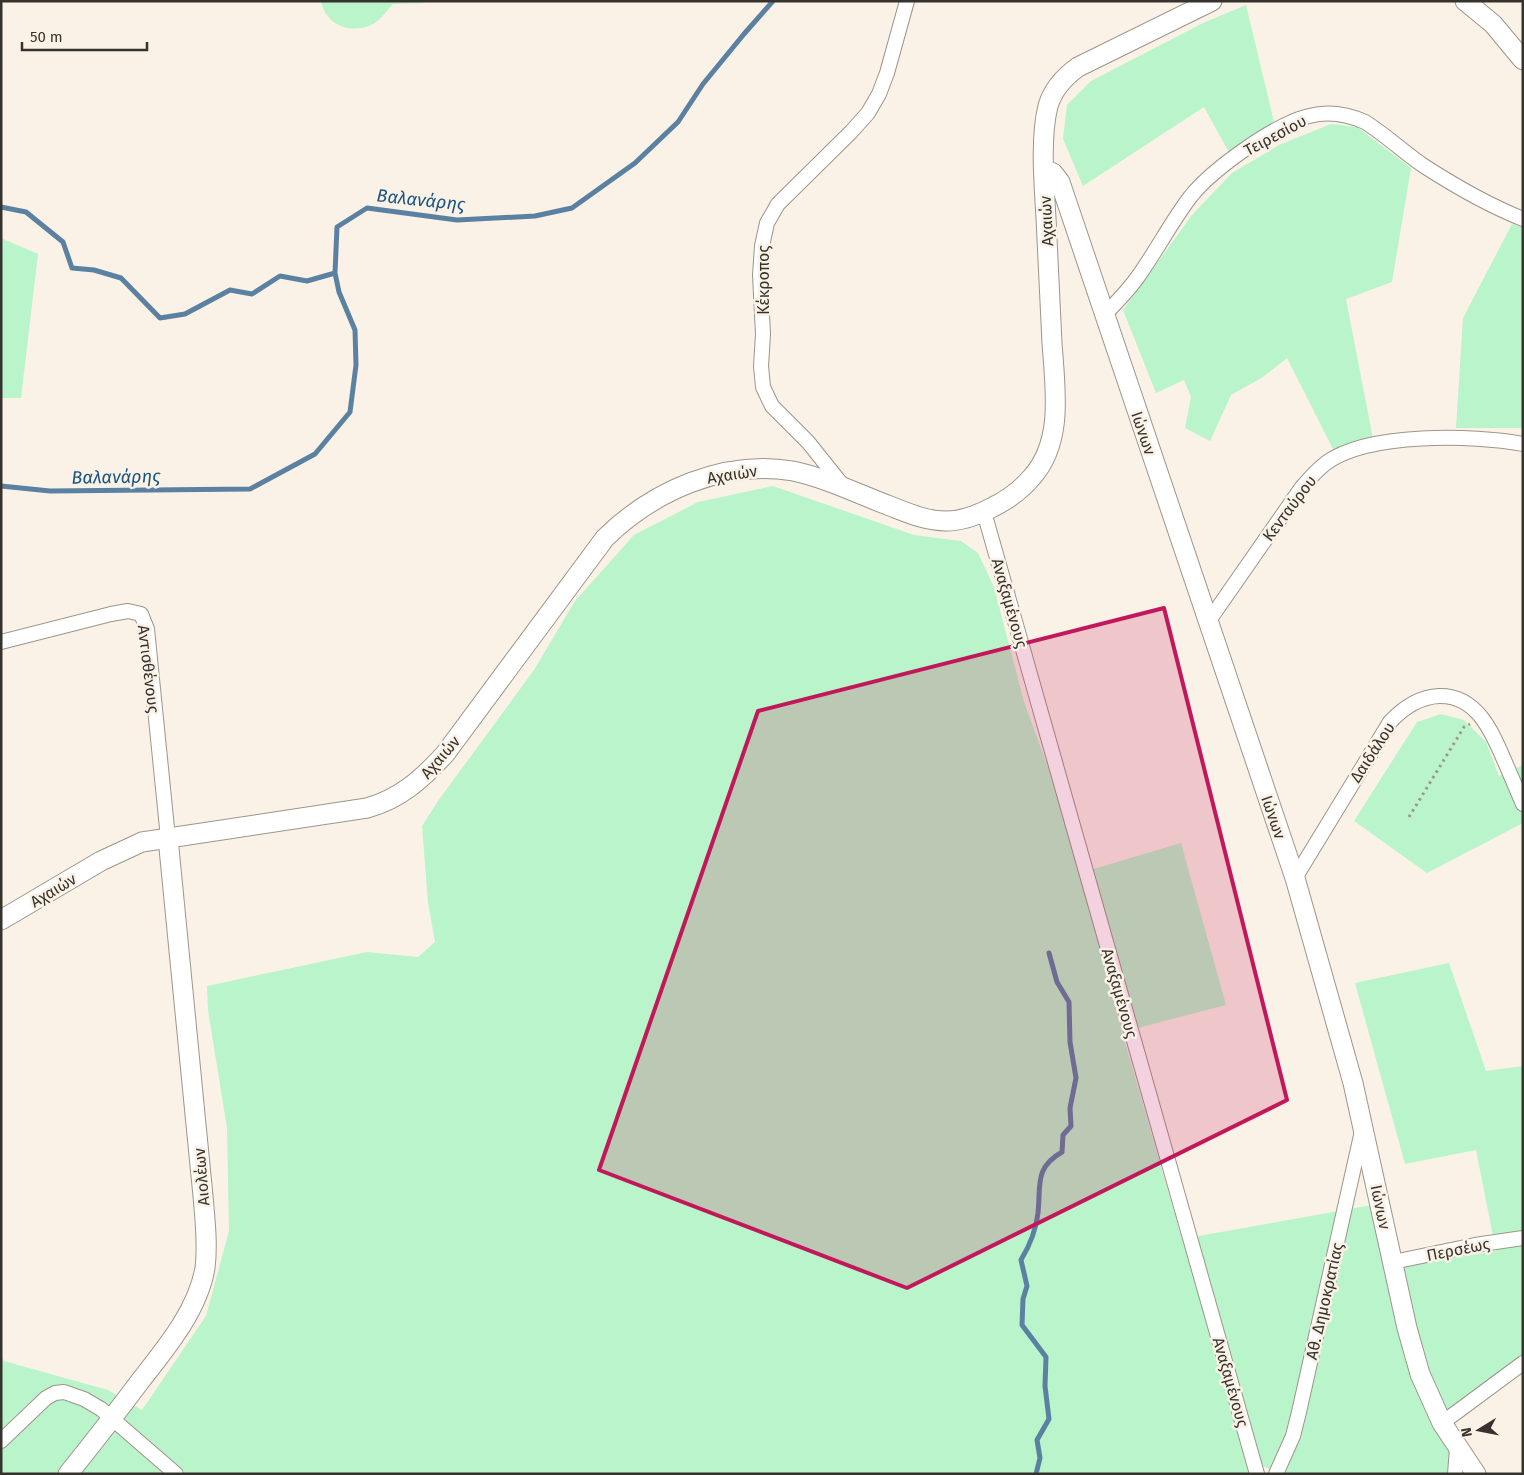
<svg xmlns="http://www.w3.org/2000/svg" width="1524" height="1475" viewBox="0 0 1524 1475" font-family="'Fira Sans',sans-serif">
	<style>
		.green { fill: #baf4ca }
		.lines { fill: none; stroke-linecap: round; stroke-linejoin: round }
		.stream { stroke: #5b81a2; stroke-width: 5 }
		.street-casing { stroke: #9c958a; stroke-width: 16 }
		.secondary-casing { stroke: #9c958a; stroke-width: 21 }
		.path { stroke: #9d988f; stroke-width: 3; stroke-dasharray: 2.5 4; stroke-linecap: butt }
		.street { stroke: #fff; stroke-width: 14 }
		.secondary { stroke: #fff; stroke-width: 19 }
		.marked { fill: #c2185b; fill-opacity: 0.2; stroke: #c2185b; stroke-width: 4; stroke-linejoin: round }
		.labels { text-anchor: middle; stroke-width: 5; stroke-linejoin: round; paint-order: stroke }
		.street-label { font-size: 16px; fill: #36332e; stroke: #faf2e6 }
		.water-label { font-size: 18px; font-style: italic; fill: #195483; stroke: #faf2e6 }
	</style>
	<rect width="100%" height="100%" fill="#faf2e6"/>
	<path class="green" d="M321,1H423L424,3L393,4C387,10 381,20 373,24C352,35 326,26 321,1Z
		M1246,5L1275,126L1231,156L1204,107L1083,186L1063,139L1067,105L1091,81L1203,23Z
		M1331,124L1357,127L1411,168L1392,282L1346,299L1373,439L1333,449L1287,358L1263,377L1231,395L1210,441L1185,428L1191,397L1184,380L1156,393L1123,310L1192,215L1232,173L1279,145Z
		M1512,224L1523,228V428H1456L1463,318Z
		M1,238L38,254L21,398H1Z
		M773,486L914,535L961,541L978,553L994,587L1024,702L1049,770L1080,873L1181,843L1226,1005L1122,1032L1182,1239L1372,1205L1390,1268L1496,1251L1476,1150L1405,1164L1355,983L1449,963L1486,1071L1523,1066V1359L1435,1423L1468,1474H1286L1245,1461L1249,1474H1V1356L4,1361L108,1390L142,1410L206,1316L229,1231L227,1128L208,1010L207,986L367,952L418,957L435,942L428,903L422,826L438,801L534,670L575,601L634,535L698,502Z
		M1441,714L1464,720L1486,742L1499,776L1523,765V823L1427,873L1354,821L1417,722Z"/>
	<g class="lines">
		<path class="stream" d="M1,207L26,212L63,242L72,268L94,270L121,278L160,318L185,314L230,290L252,294L280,276L307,281L335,273
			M1,486L50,491L250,489L315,454L350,412L356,365L355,330L339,292L335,273L337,227L367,208L457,220L535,216L572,208L635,163L678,122L703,84L744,34L773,1
			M1036,1474L1040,1458L1037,1440L1049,1419L1045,1386L1046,1357L1022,1325L1023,1299L1027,1286L1021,1260C1030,1245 1036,1230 1038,1213C1041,1185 1034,1168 1062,1152L1063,1135L1071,1126L1070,1108L1076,1078L1070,1042L1069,1002L1057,982L1049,953"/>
		<defs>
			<path id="street" d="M1104,315C1116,303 1127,292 1137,278C1156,252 1171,222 1191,196C1213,169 1275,124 1309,116C1328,111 1347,114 1365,122C1386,135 1403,152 1424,166C1455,186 1488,205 1523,219
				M844,487L808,442L772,406L763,387L761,366L763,334L760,275L762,246L767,223L778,204L851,132L868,113L879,94L887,73L907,1
				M984,512L1257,1474
				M1208,622L1302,487C1309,479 1317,470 1326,463C1368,432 1474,435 1523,444
				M1,642L111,614L128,611L141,614L147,629L168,838
				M1295,878L1390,722C1403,708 1419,697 1439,696C1477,695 1492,732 1505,762C1511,776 1517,790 1523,804
				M1393,1262L1475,1245L1523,1238
				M1442,1423L1523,1363
				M1,1441L46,1398L55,1393L64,1392L84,1399L101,1409L176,1474
				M1276,1474L1293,1436L1299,1412L1362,1131
				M1455,1474L1457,1448"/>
			<path id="secondary" d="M1465,1L1493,24L1523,60
				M1044,169L1053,173L1060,182L1295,878L1353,1083L1407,1328L1420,1374L1442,1423L1476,1474
				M1,920L101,861L142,842L367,808C400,799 422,779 445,754L605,538C653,491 724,459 793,471C826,478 858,494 890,506C908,513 926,521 946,521C963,521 978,515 993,507C1007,500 1021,490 1032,477C1064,441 1055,388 1052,343C1050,302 1048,260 1046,218C1044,184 1040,138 1048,106C1053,89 1064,77 1078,67L1212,1
				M68,1474C93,1443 117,1412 141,1380C166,1348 198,1310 205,1268C208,1245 205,1219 203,1196L168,838"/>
		</defs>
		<use href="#street" class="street-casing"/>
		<use href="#secondary" class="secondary-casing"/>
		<path class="path" d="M1409,817L1464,727L1470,724"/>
		<use href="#street" class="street"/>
		<use href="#secondary" class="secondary"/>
	</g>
	<path class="marked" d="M1164,608L1287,1100L907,1288L599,1170L758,711Z"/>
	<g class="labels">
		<g class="street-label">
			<text transform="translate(1275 135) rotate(-28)" y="6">Τειρεσίου</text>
			<text transform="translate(1046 221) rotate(-93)" y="6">Αχαιών</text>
			<text transform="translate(763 280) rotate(-90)" y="6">Κέκροπος</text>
			<text transform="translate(1144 433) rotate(71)" y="6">Ιώνων</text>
			<text transform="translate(732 474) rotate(-9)" y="6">Αχαιών</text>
			<text transform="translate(1289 508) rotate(-53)" y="6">Κενταύρου</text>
			<text transform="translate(1010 603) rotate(74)" y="6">Αναξαμένους</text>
			<text transform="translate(149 669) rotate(83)" y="6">Αντισθένους</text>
			<text transform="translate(1372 752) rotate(-57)" y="6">Δαιδάλου</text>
			<text transform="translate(440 757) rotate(-49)" y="6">Αχαιών</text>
			<text transform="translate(1274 817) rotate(71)" y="6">Ιώνων</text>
			<text transform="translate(53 890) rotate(-31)" y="6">Αχαιών</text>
			<text transform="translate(1120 993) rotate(74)" y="6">Αναξαμένους</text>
			<text transform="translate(201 1177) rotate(-95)" y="6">Αιολέων</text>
			<text transform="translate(1381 1207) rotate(78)" y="6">Ιώνων</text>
			<text transform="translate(1458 1249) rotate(-11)" y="6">Περσέως</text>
			<text transform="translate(1324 1301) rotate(-77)" y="6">Αθ. Δημοκρατίας</text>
			<text transform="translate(1231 1382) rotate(74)" y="6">Αναξαμένους</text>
		</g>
		<g class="water-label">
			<text transform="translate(421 200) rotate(6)" y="6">Βαλανάρης</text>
			<text transform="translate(116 477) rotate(-1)" y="6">Βαλανάρης</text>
		</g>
	</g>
	<rect width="1524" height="1475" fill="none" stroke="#36332e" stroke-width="5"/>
	<g transform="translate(1479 1430) rotate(260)" stroke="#faf2e6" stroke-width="4" paint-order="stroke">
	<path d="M0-4L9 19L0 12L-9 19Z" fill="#36332e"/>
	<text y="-8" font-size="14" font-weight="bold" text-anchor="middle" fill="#36332e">N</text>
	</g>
	<path d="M22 42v8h125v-8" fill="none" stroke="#36332e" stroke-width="2.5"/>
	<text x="30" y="42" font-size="15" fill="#36332e" stroke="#faf2e6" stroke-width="4" paint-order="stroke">50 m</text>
</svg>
